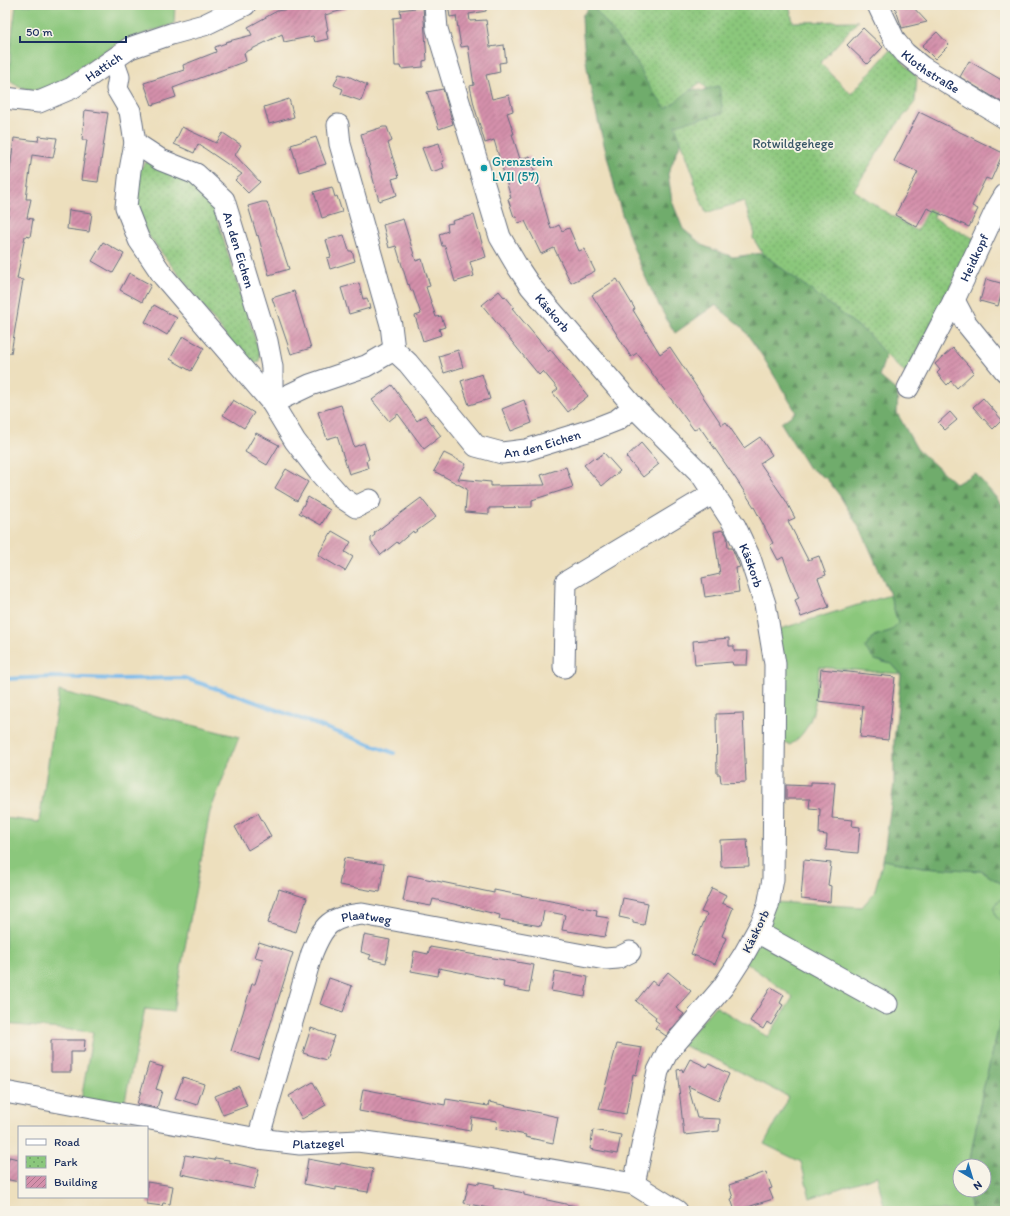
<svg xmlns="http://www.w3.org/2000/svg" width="1010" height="1216" viewBox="0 0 1010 1216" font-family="Itim,sans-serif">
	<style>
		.grass { fill: #8bc77c; stroke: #537b6d }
		.forest { fill: url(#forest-firs); stroke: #466e65 }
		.wetland { fill: url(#wetland-marsh); stroke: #537b6d }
		.park { fill: url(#park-dots); stroke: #537b6d }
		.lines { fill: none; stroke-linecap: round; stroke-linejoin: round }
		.stream { stroke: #75b8eb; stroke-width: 4 }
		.building { fill: url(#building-hatch) }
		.minor-casing { stroke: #646d7f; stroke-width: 23 }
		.minor { stroke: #fff; stroke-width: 21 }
		.culture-dot { fill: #0f9aa8; stroke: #f7f3e8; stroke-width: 1.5 }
		.labels { text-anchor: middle; stroke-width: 3.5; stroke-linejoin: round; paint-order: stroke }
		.street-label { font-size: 13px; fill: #1b2f5e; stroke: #f7f3e8 }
		.park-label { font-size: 13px; fill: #375566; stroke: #f7f3e8 }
		.culture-label { font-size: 13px; fill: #0d838f; stroke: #f7f3e8; text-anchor: start }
	</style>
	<defs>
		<pattern id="forest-firs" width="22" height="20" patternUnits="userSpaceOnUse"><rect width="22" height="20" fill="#70ac6c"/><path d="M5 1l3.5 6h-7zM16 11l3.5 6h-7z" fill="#5b8c5c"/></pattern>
		<pattern id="wetland-marsh" width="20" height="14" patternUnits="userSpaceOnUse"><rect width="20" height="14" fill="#8bc77c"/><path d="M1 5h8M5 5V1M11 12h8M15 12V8" fill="none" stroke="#71a269"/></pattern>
		<pattern id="park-dots" width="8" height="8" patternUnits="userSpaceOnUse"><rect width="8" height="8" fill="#8bc77c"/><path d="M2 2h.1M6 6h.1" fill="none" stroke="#71a269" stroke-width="1.8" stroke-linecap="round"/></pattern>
		<pattern id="building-hatch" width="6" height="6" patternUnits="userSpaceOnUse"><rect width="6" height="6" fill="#d490ab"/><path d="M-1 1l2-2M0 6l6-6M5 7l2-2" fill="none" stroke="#ab768e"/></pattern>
	</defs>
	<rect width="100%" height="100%" fill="#f7f3e8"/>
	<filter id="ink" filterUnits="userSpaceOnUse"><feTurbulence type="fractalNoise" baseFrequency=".025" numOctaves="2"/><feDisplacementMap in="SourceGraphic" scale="8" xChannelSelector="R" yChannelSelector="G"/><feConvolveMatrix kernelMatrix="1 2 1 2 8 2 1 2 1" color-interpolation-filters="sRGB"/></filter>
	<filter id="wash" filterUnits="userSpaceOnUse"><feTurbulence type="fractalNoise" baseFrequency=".012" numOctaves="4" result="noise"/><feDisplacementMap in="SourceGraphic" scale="16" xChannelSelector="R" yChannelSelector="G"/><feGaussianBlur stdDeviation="0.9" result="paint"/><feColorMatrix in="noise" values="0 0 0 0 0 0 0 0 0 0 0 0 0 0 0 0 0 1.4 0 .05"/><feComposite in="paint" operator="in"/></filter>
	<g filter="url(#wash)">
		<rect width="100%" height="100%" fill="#eddfbd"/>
		<path class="grass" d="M16,5H175L174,24C150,32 125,39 103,52C74,69 44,108 10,80V51Z
			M890,595L898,623L890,631L874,636L875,660L892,664L901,674L819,667C816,696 817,727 790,745L783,741L777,630Z
			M59,691L239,737L210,812L173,1012L145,1009L122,1114L80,1106L93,1032L5,1024V818L39,822Z
			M883,860L924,867L981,871L1005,886V1020L1001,1019L982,1094L969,1166H960V1190H968L972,1211H885L877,1176L810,1198L801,1162L764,1144L789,1097L721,1062L682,1045L715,1006L768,1037L793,997L745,962L774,902L862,907L874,893Z"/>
		<path class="forest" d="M591,5H645L685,92L696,89L702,91L729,79L736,116L685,132L668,174L672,201L683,229L704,246L733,257L762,253L867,333L886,355L879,376L898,392L897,413L917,449L956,484L975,473L1005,508V886L981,871L924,867L883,860L894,784V742L901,674L892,664L875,660L865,648L874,636L890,631L898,623L890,595L863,534L840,496L827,479L808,467L781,423L796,412L763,357L742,327L715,305L675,333C654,300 637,261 625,223C617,201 613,178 607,156C595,110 583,63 582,16Z
			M1001,1019L1005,1020V1211H972L968,1190H984V1166H969L982,1094Z"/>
		<path class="wetland" d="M1005,899V923L996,917L994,908L999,900Z"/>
		<path class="park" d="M592,5H789L793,22L858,21L820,63L851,94L891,49L917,77L915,102L891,132L854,190L881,209L917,231L942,181L949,185L933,218L975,239L906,373L886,355L867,333L762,253L753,238L754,230L744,201L706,213L693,181L695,179L675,125L723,113L719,86L707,89L701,82L666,109L648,85L638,64Z
			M146,162C177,174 190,178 212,204L260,354L259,361L252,366L243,358L148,235L140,221L136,198L139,170Z"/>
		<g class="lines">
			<path class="stream" d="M5,679L52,677L118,679L184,678L236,695L394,753"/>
		</g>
		<g id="blocks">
			<path class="building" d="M310,5H347V9L325,15L328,30L326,31L328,39L315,42L313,36L284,42L282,34L244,53L246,61L173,88L176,97L152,105L144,83L184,70L183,65L216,52L215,47L226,43L225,42L252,35L248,27L277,11Z
				M448,5H486V11L469,14L470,21L486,20L490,47L504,45L506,62L499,63L500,72L486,75L492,99L509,95L513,111L507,113L514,134H512L520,159L530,156L551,229L559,225L562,231L569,228L579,251L584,249L595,271L571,283L554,248L541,254L525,221L518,223L516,217H514L508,199L511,198L505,177L494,140L485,143L474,105L470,86L474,85L468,46L461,47L456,16L450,17Z
				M911,5L927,22L902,28L895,7Z
				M423,7L427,60L423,61V67L401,69L400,66H395L393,18L401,17L400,10Z
				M863,28L883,47L867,64L847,45Z
				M937,32L949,45L935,59L922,46Z
				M969,61L1005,82V104L960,77Z
				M339,74L348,76L367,85L361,101L341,94L343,89L334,85Z
				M443,89L453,124L439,129L427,92Z
				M289,99L294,117L269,124L264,107Z
				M85,110L108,113L98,182L81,180L87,140H82Z
				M919,112L1003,153L991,180L986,178L972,206L978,209L969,227L927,208L917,227L895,215L918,172L894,161Z
				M182,127L216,143L223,133L241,145L235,155L260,182L248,193L235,180L242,174L198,144L194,153L174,144Z
				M383,127H387L392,141L388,143L399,177L392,179L397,195L379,201L361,134Z
				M39,136L57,138L53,158L32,155L26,199H31L27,218L33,219L30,237L25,236L17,279L23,280L11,353H5V234L10,204L6,203L14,138L38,141Z
				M316,137L326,164L299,172L291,145Z
				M439,143L444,161H442L444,168L431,172L422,148Z
				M332,187L335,197L337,196L342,212L322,218L314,192Z
				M262,202H267L289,269L269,275L258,235L257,236L248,206Z
				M69,210L92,213L89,232L67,229Z
				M474,215L486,257L470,262L474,276L455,282L445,246H442L439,234L448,231L447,224L453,223L452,221Z
				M403,219L416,261L422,259L430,286L426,287L436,317L441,316L445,327L439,329L441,335L423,341L415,316L421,314L413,291H411L409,284L408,285L396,246L389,248L383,225Z
				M344,235L349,251H352L355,261L330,269L327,258L331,257L326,240Z
				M103,242L124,254L113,273L92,261Z
				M129,273L151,285L142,302L120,290Z
				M617,279L635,309L633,310L660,354L670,347L722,425L726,422L744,448L760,437L772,455L760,463L786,501L795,518L788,521L808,560L819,556L826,575L818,578L829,607L801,617L795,600L799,598L783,557L778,560L770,545L773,543L754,507L736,479L699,426L694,430L637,353L631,357L592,295Z
				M986,279L1004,284L998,306L980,301Z
				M359,283L363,299L367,298L370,308L349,314L341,288Z
				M294,291L311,348L291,354L272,298Z
				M499,291L504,297L505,296L514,307L512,308L548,351L550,349L588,396L568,412L553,393L558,389L543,371L539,375L482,305Z
				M154,305L177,318L167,335L145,322Z
				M183,336L204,348L191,371L170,359Z
				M953,348L974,372L957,388L951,381L947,385L937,373L940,370L935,364Z
				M458,350L463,367L444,373L439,356Z
				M482,374L490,399L469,405L461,381Z
				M392,385L417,421L425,415L441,436L424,449L398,414L389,421L372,400Z
				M983,398L1002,420L993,429L973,407Z
				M233,400L254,413L244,428L223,415Z
				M524,400L532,423L511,431L502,409Z
				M341,405L354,447L364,443L369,459L366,461L368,468L349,474L337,436L327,439L318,412Z
				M950,412L957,420L945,430L938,423Z
				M256,433L279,445L267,465L245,452Z
				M641,443L659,464L643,477L626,457Z
				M444,453L466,464L458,479L491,482V486L545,485L541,475L566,467L573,487L532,500V507L489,508V514L465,512L467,489L434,471Z
				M604,453L620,471L602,486L584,465L594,457L596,459Z
				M286,469L308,482L297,501L275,488Z
				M308,497L330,510L321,525L299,513Z
				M421,498L436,517L414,533L413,531L398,544L397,542L381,555L371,542V538L375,535L374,533Z
				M723,530L727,536L728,548H732L740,567L736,568L739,592L705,597L702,578L720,574L714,532Z
				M332,531L351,542L345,552L353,557L345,571L318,555Z
				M729,638V646H734V651H748L747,665H733L732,662L695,665L693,641Z
				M821,669L895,677L888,740L860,737L863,706L818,701Z
				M743,713L746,782L721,783L720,774H717L716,714Z
				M811,782L835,783L832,818L853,820L852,826L860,827L858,853L826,850L827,835L819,834L820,809L809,808L810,799H786V785L811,786Z
				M258,813L271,836L248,850L235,827Z
				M747,839L749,866L721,867L720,840Z
				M344,858L384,864L380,892L339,885Z
				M804,860L831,863L828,885L831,886L830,902L801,899Z
				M408,875L494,893V890L597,910L596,916L609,918L605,937L562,930L565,915L544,911L541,926L499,919L500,915L433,899L431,906L403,901Z
				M712,888L726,895L722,903L733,908L722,936L726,938L715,964L691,954L707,914L701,912Z
				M279,889L307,898L296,932L268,923Z
				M623,898L648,903L644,925L633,923V920L619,917Z
				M364,935L390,940L386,963L369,959L371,955L361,952Z
				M259,942L293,953L259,1060L231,1051L252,984H255L263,959L254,957Z
				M430,947L534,965L529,992L503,987L504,981L439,968L438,976L411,971L414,951L428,954Z
				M555,971L588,977L585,997L551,991Z
				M668,972L691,991L676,1008L684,1014L666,1036L655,1028L659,1023L655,1020L656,1017L636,1001L652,981L657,985Z
				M329,978L352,986L343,1012L320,1004Z
				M771,987L784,995L780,1003L783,1005L771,1025L767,1022L763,1029L750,1021Z
				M311,1028L334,1036L326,1060L303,1053Z
				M51,1040H85L84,1052H71V1072H51Z
				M617,1044L642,1048L636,1075L633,1074L626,1114L599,1109Z
				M690,1059L707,1067L709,1064L729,1074L718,1100L688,1086L697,1118L720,1119L719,1131L684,1135L677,1070L682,1069L683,1072Z
				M149,1063L163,1067L156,1089L162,1091L157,1108L137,1104Z
				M183,1077L204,1084L197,1105L175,1098Z
				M313,1082L326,1105L302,1119L289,1096Z
				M239,1086L247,1106L223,1115L215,1096Z
				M363,1089L445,1105L446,1099L488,1106L489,1102L558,1117L553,1143L525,1137L526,1135L496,1129L497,1121L472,1117L470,1131L359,1111Z
				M593,1130L621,1135L617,1154L590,1149Z
				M185,1155L214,1160L215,1158L229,1160V1162L259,1169L254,1189L181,1174Z
				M9,1157L19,1159V1182L5,1179V1161L8,1162Z
				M308,1159L340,1165L341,1163L373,1169L368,1192L336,1187V1190L304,1184Z
				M766,1172L772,1188L769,1189L773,1199L735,1211L731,1199L733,1198L729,1185Z
				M147,1182L173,1186L170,1204L163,1203L162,1206L147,1204Z
				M469,1182L479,1184V1182L495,1185L494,1187L524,1193V1195L575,1206L574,1211H502L464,1203Z"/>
		</g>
	</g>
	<g filter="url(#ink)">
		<use href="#blocks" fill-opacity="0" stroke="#646d7f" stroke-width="1"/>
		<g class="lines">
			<defs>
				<g id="minor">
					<path id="s1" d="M435,5L437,29L500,237L517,266L531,287L634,407L701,474L735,526L750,558L765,604L775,664L773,879L768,906L762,922L743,956L723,987L667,1053L658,1071L634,1184"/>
					<path id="s2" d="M878,5L895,41L905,53L922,67L1005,118"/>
					<path id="s3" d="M113,60L119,77L117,89L130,111L135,143L130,170L126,207L139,240L164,277L272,403L310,385L366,366L394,350L408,363L476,446L502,453L526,450L594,429L617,420L634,407"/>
					<path id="s4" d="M5,98L39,102L72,88L130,48L171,34L204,25L245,5"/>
					<path d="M338,125L340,144L391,325L394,350"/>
					<path id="s5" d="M135,143L161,160L196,174L224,200L267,341L272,367V403L295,441L319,472L341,497L356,507L370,500"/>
					<path d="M954,300L966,323L1005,371"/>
					<path id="s6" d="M908,388L954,300L996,210L1005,195"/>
					<path d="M564,667L566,582L714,493"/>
					<path d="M757,932L887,1004"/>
					<path id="s7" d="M5,1092L258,1139L300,1144L358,1141L463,1155L634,1184L677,1211"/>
					<path id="s8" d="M258,1139L312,953C324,924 330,917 362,914L605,959L618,958L630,952"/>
				</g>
			</defs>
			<use href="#minor" class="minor-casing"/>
			<use href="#minor" class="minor"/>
		</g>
	</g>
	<circle class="culture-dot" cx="484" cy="168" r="4"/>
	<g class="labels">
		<g class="street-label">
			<text dy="5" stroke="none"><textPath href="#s4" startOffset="108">Hattich</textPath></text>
			<text dy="5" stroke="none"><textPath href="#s2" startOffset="87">Klothstraße</textPath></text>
			<text dy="5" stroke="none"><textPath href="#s5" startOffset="159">An den Eichen</textPath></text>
			<text dy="5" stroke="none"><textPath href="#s6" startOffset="146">Heidkopf</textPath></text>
			<text dy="5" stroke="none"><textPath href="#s1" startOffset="334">Käskorb</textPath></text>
			<text dy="5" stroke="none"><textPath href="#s3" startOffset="727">An den Eichen</textPath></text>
			<text dy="5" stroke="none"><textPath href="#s1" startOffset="658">Käskorb</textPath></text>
			<text dy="5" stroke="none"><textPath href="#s8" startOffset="267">Plaatweg</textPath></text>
			<text transform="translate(755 931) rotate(-64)" y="5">Käskorb</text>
			<text dy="5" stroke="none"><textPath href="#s7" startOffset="318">Platzegel</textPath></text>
		</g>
		<g class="park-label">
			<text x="793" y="148">Rotwildgehege</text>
		</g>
		<g class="culture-label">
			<text x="492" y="166">Grenzstein<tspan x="492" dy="15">LVII (57)</tspan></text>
		</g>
	</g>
	<rect width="1010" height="1216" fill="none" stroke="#f7f3e8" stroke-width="20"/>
	<rect x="18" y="1126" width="130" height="72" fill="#f7f3e8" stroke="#9fa5b1"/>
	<rect x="26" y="1139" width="20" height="6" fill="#ffffff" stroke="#9fa5b1"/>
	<text x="54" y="1146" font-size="12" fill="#1b2f5e">Road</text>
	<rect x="26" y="1156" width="20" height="12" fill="url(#park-dots)" stroke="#9fa5b1"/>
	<text x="54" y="1166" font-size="12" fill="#1b2f5e">Park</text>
	<rect x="26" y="1176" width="20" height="12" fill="url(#building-hatch)" stroke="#9fa5b1"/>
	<text x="54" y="1186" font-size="12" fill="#1b2f5e">Building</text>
	<g transform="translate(972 1178) rotate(142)"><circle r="19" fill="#f7f3e8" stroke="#9fa5b1"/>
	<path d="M0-3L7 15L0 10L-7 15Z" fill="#1f6fb2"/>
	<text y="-6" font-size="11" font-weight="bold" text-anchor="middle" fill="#1b2f5e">N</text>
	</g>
	<path d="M20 36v6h106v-6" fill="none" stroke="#1b2f5e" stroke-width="2"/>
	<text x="26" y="36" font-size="12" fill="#1b2f5e" stroke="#f7f3e8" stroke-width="3" paint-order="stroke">50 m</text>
</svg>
